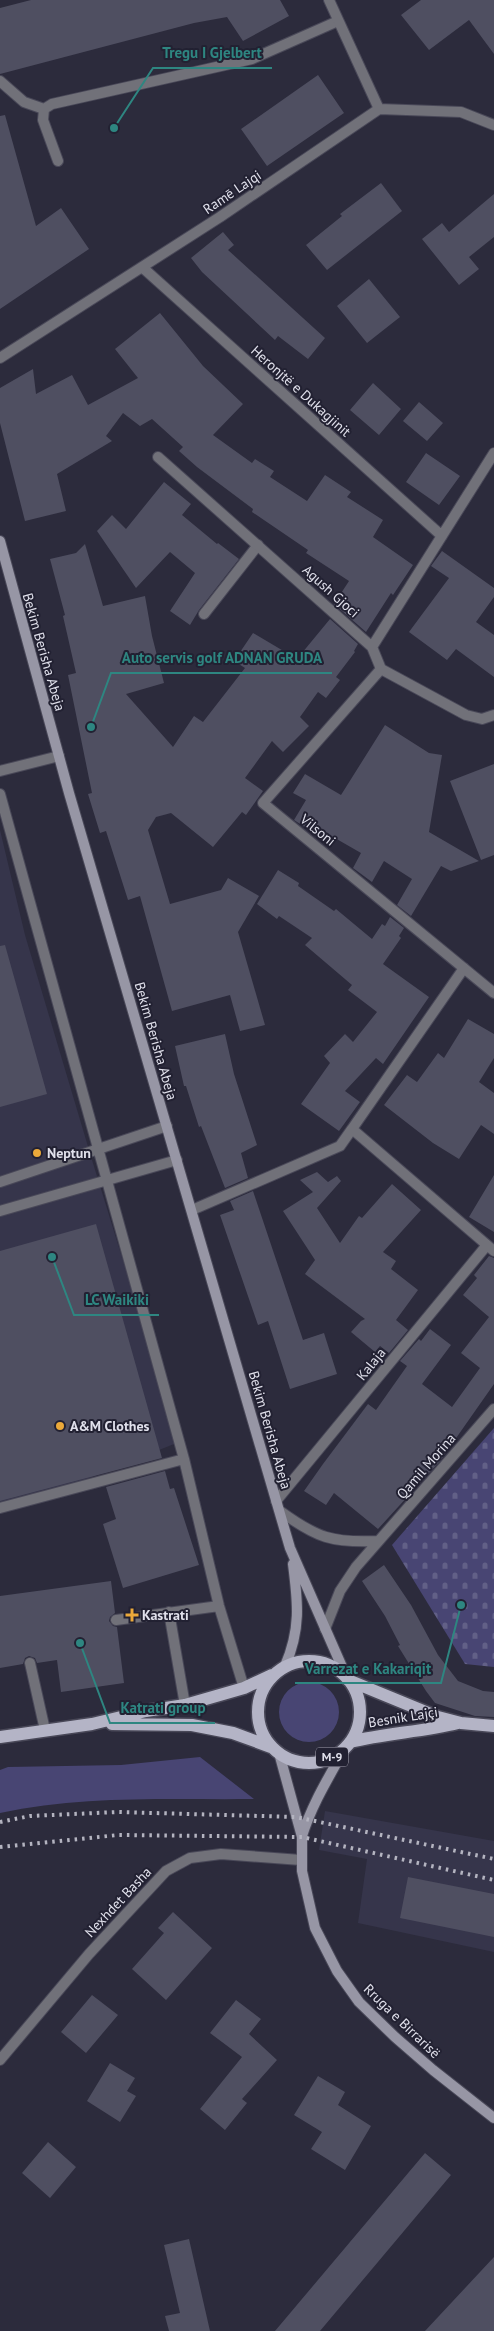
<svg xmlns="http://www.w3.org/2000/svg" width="494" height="2331" viewBox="0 0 494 2331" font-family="'PT Sans',sans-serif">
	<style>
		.built { fill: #36354b }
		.grass { fill: #484573 }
		.cemetery { fill: url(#cemetery-stones) }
		.building { fill: #4f4f61 }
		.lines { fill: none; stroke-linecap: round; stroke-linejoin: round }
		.lane-casing { stroke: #494858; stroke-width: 12 }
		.street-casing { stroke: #494858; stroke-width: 12 }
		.secondary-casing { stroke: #494858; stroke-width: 12 }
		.primary-casing { stroke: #494858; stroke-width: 15 }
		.lane { stroke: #717179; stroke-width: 10 }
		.street { stroke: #717179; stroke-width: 10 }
		.secondary { stroke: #9796a5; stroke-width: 10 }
		.primary { stroke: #b4b4c6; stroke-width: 12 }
		.rail { stroke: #b4b4c0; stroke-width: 4; stroke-dasharray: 2.5 5; stroke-linecap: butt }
		.poi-dot { fill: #eba93a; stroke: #222132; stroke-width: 2 }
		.labels { text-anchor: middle; stroke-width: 4; stroke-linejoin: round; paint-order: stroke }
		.shield { fill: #222132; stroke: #a8a7b4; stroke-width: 1 }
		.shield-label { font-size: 12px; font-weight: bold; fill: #e1e1ec }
		.street-label { font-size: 14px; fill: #e1e1ec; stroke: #222132 }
		.poi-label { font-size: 14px; font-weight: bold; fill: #e1e1ec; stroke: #222132; text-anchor: start }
		.leader { fill: none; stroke: #2e8681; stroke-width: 2 }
		.callout-dot { fill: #2e8681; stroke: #222132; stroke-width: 2 }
		.callout-label { font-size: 15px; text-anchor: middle; font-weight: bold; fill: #2e8681; stroke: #222132; stroke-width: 4; stroke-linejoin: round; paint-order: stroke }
	</style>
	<defs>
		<pattern id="cemetery-stones" width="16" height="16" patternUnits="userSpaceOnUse" patternTransform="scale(1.25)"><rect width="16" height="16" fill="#484573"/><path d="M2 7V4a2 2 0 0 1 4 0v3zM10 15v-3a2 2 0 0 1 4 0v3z" fill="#626087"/></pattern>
	</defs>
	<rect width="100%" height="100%" fill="#2c2b3c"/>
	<path class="built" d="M0,830L25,935L92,1160L179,1442L0,1514Z
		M325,1811L494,1841V1952L358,1923L367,1859L319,1850Z"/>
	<path class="grass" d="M279 1712a30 30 0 1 1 60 0a30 30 0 1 1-60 0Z
		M200,1757L254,1799C170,1800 83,1795 0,1813V1770L8,1767L121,1765Z"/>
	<path class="cemetery" d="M494,1428V1667L465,1664L392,1545Z"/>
	<path class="building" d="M31,0H280L289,16L243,41L227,17L194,23L0,74V8Z
		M421,0H494V54L469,20L429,50L401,15Z
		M318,75L344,113L267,166L241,129Z
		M5,115L36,226L61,208L89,249L0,309V116Z
		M381,183L402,211L327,270L306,245L342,216L340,214Z
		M494,194V237L469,257L479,269L459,285L422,239L442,223L449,232Z
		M223,232L234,245L228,250L325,338L308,359L278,336L275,340L202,272L191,258Z
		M369,279L400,317L367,343L337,306Z
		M160,313L203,366L243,404L213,435L252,463L255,459L274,471L270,477L307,501L325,475L351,492L347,497L383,520L373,537L413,565L393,595L391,593L366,632L334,604L349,581L306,553L308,550L252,512L253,509L197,467L179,451L183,447L152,419L140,426L123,413L106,436L112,441L57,474L66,511L25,521L0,423V388L33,369L36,394L72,375L88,405L138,378L115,349Z
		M373,383L401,409L379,435L350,410Z
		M419,402L443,423L427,441L403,421Z
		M426,453L460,476L439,505L406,482Z
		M164,482L191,504L182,515L217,544L218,543L239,559L199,610L190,625L170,611L195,573L170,552L136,588L97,531L112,515L126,529Z
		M85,544L103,606L145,596L152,636L164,683L126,694L173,747L194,716L203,722L245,668L234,661L253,633L297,659L330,619L358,644L354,651L355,652L336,677L340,680L326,698L318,692L300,717L309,726L283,752L272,741L245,778L263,791L246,815L242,812L213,847L171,813L156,817L148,830L170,904L221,890L228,878L259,896L238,932L265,1025L240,1031L230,995L172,1011L140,896L128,900L106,831L100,833L88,794L92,793L68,675L76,673L63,616L65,615L50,559L76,553Z
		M442,551L494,588V597L476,622L494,635V677L456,649L447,660L409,632L449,578L431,566Z
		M385,725L429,753L442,755L429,832L479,861L451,871L441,866L411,916L397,905L412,879L384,861L372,882L353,868L361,853L314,826L311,831L294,820L306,800L293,793L305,774L341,795Z
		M494,764V855L481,860L450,781Z
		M278,870L299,883L298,886L334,911L336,909L372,939L382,924L385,926L390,917L404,928L399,936L401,938L383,964L429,997L383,1064L376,1058L345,1091L360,1102L339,1131L301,1104L330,1063L324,1056L345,1034L353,1042L377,1012L348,990L352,985L305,945L312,938L279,916L277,919L257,904Z
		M5,945L47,1094L0,1107V946Z
		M468,1019L494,1034V1058L479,1082L494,1093V1134L481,1125L459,1159L433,1143L384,1105L407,1075L417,1082L438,1053L444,1058Z
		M225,1034L234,1074L257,1145L241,1153L248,1178L225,1188L201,1126L199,1127L186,1086H184L175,1046Z
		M317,1172L328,1182L337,1176L341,1181L317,1208L340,1243L359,1216L362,1218L392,1184L421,1210L383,1252L396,1261L391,1269L418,1290L396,1320L408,1330L389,1353L380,1346L375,1352L351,1332L361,1321L365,1319L305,1274L315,1260L283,1211L313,1192L300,1180Z
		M494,1175V1232L469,1217Z
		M253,1191L303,1340L324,1333L337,1374L290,1389L268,1321L258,1325L220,1215L234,1210L230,1201Z
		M96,1224L162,1458L0,1501V1251Z
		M489,1256L494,1258V1384L440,1461L378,1529L334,1493L326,1505L304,1491L323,1464L368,1404L376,1410L407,1366L400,1361L419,1339L421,1341L430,1329L451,1345L422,1384L452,1407L480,1368L461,1353L489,1317L463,1295L477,1278L474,1275Z
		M165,1471L170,1489L174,1488L199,1565L123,1588L103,1524L116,1519L106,1487Z
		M384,1565L411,1605L438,1655L458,1681L483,1691L494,1692V1717L475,1716L435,1703L426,1691L398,1646L400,1645L385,1616L362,1581Z
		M111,1581L115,1613L110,1617L109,1621L113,1626L117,1627L124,1683L61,1692L57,1660L37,1663L35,1658L29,1656L25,1658L23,1664L0,1668V1596Z
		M408,1877L494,1894V1937L400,1918Z
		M173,1912L212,1948L166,2000L132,1969L164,1933L158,1928Z
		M92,1995L118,2015L86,2053L61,2032Z
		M236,2000L261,2019L249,2034L277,2060L242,2099L247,2103L225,2130L200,2109L242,2057L210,2033Z
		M110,2063L135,2078L127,2091L136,2096L120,2122L87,2101Z
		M318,2076L345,2092L338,2105L371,2126L345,2170L311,2149L322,2132L294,2115Z
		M48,2142L76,2167L50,2198L22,2173Z
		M425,2153L451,2175L320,2331H275Z
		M189,2239L210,2331H169L165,2316L180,2313L164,2245Z
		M494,2257V2331H425Z"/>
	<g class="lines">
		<defs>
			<path id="lane" d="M0,81L24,102L44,109
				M58,161L43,120L44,109L52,104L252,59L338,21
				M204,614L258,545
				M0,771L59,756
				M0,794L184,1459L219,1606L244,1688
				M0,1182L167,1126
				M0,1211L177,1160
				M0,1508L184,1459
				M169,1612L185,1705
				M116,1620L219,1606
				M30,1663L45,1730"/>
			<path id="street" d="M329,0L379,109
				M142,267L442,536
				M0,358L220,217L379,109L461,112L494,125
				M158,457L372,647L381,669L466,715L482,719L494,715
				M372,647L494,453
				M381,669L263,803L494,993
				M464,968L352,1129L494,1251
				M192,1210L340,1146L352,1129
				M276,1501L487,1245
				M280,1511C317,1538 332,1543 378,1541
				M325,1629L340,1591L356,1567L494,1409
				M0,2060L89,1954L166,1871L190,1858L221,1854L301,1860"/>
			<path id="secondary" d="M0,541L69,793L290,1548L346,1676
				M285,1666C301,1629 298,1603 293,1564
				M279,1753L302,1837V1871L315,1928L337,1971L359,2002L395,2037L433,2070L494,2118
				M302,1836C312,1804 329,1777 345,1748"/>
			<path id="primary" d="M258 1712a51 51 0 1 1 102 0a51 51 0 1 1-102 0Z
				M348,1680L438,1717L461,1723L494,1726
				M112,1724L192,1725L233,1733L271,1747
				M0,1737L92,1724L146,1711L185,1705L244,1688L272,1675
				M350,1742C386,1733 422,1732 458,1723"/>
		</defs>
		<use href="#lane" class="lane-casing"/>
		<use href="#street" class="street-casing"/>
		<use href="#secondary" class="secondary-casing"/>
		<use href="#primary" class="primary-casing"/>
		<use href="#lane" class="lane"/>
		<use href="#street" class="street"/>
		<use href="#secondary" class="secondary"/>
		<use href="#primary" class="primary"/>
		<path class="rail" d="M0,1822L30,1816L118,1812L296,1817L494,1859
			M0,1847L118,1835L302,1837L494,1880"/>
	</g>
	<g class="poi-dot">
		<circle cx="37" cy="1153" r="5"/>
		<circle cx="60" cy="1426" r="5"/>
		<path d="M129.5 1607.5h5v5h5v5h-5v5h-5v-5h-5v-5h5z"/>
	</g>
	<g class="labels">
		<rect class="shield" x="316" y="1747.5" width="32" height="19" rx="4"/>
		<g class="shield-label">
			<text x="332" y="1761">M-9</text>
		</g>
		<g class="street-label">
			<text transform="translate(232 192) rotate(-34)" y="5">Ramē Lajqi</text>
			<text transform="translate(301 391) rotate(42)" y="5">Heronjtë e Dukagjinit</text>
			<text transform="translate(331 591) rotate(42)" y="5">Agush Gjoci</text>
			<text transform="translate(44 652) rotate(74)" y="5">Bekim Berisha Abeja</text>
			<text transform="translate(318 830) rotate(39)" y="5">Vilsoni</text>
			<text transform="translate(156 1041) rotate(74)" y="5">Bekim Berisha Abeja</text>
			<text transform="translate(371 1364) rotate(-51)" y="5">Kalaja</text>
			<text transform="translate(270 1430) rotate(74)" y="5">Bekim Berisha Abeja</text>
			<text transform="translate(426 1466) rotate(-49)" y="5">Qamil Morina</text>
			<text transform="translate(403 1717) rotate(-9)" y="5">Besnik Lajçi</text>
			<text transform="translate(118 1902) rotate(-47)" y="5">Nexhdet Basha</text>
			<text transform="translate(402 2021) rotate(44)" y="5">Rruga e Birrarisë</text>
		</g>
		<g class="poi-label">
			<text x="47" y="1158">Neptun</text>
			<text x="70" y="1431">A&amp;M Clothes</text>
			<text x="142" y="1620">Kastrati</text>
		</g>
	</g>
	<path class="leader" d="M114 128L153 68H272M91 727L111 673H332M52 1257L74 1315H159M461 1605L441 1683H295M80 1643L110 1723H215"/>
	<g class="callout-dot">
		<circle cx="114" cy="128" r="5"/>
		<circle cx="91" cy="727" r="5"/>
		<circle cx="52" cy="1257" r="5"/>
		<circle cx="461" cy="1605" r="5"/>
		<circle cx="80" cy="1643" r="5"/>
	</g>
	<g class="callout-label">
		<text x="212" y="58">Tregu I Gjelbert</text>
		<text x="222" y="663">Auto servis golf ADNAN GRUDA</text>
		<text x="117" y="1305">LC Waikiki</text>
		<text x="368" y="1674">Varrezat e Kakariqit</text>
		<text x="163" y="1713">Katrati group</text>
	</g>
</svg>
